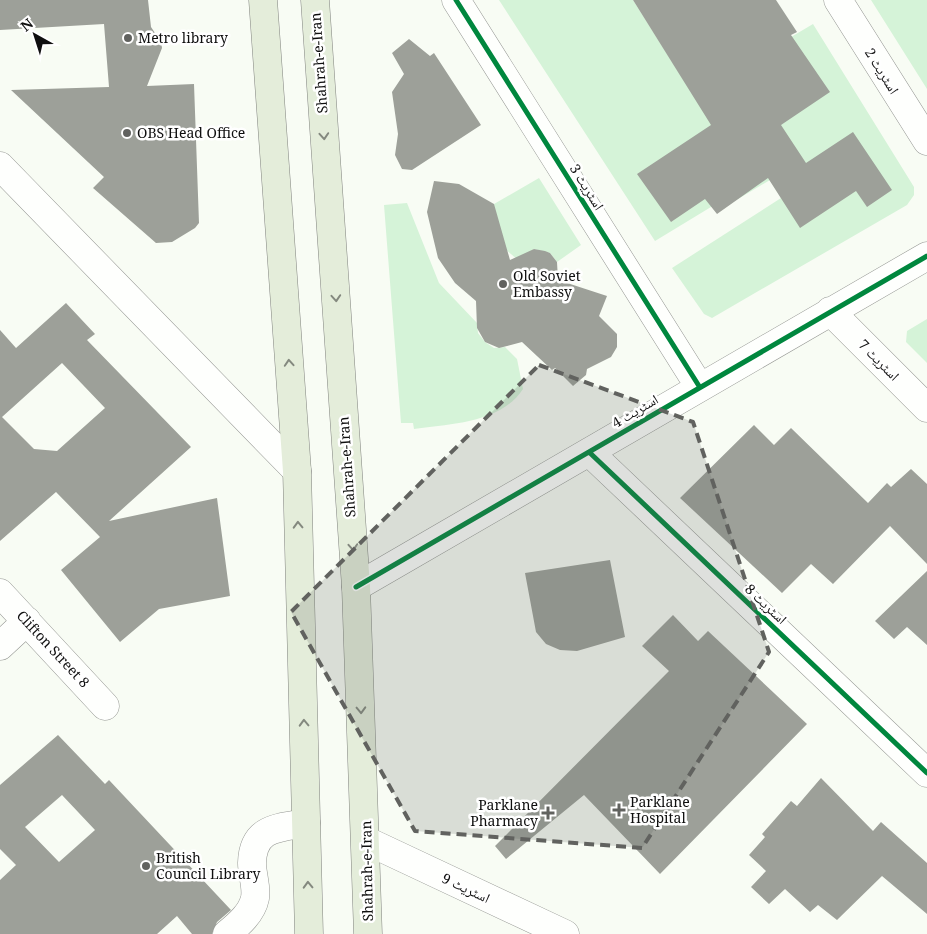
<svg xmlns="http://www.w3.org/2000/svg" width="927" height="934" viewBox="0 0 927 934" font-family="'Noto Serif','Noto Naskh Arabic',serif">
	<style>
		.green { fill: #d5f3d8 }
		.building { fill: #9da099; fill-rule: evenodd }
		.lines { fill: none; stroke-linecap: round; stroke-linejoin: round }
		.minor-casing { stroke: #949692; stroke-width: 29 }
		.major-casing { stroke: #81837f; stroke-width: 29 }
		.minor { stroke: #fefffd; stroke-width: 28 }
		.major { stroke: #e4edda; stroke-width: 28 }
		.cycleway-casing { stroke: #fff; stroke-width: 8 }
		.cycleway { stroke: #00873e; stroke-width: 5 }
		.oneway { stroke: #84897f }
		.marked { fill: #61625f; fill-opacity: 0.2; stroke: #61625f; stroke-width: 4; stroke-dasharray: 10 6; stroke-linejoin: round }
		.poi-dot { fill: #61625f; stroke: #fff; stroke-width: 2 }
		.labels { text-anchor: middle; stroke-width: 5; stroke-linejoin: round; paint-order: stroke }
		.poi-label { font-size: 14px; fill: #0f0f0f; stroke: #fff; text-anchor: start }
		.street-label { font-size: 14px; fill: #0f0f0f; stroke: #fff }
	</style>
	<rect width="100%" height="100%" fill="#f8fcf4"/>
	<path class="green" d="M499,0H633L693,95L813,24L914,187V195L907,205L712,318L704,314L672,268L781,198L770,180L738,199L711,207L655,241Z
		M871,0H927V89Z
		M539,178L581,245L557,262L550,253L534,249L519,261L496,241L494,204Z
		M407,203L439,283L477,323L478,333L485,342L494,348L505,347L517,359L523,389C501,423 450,424 414,429L413,423H401L384,205Z
		M927,319V363L906,342L907,331Z"/>
	<path class="building" d="M0,0H148L151,27L161,42L162,48L147,86L194,84L199,223L195,228L172,242L156,243L93,188L104,177L11,90L109,87L104,24L0,30Z
		M633,0H776L797,32L791,35L830,92L781,125L806,163L853,132L892,190L867,207L856,191L800,228L768,178L717,214L705,199L671,222L637,174L711,125Z
		M409,39L430,56L434,53L481,125L412,170L402,169L395,155L398,134L392,92L404,74L392,53Z
		M434,181L459,184L494,204L510,260L534,249L545,251L550,253L557,262L558,280L607,296L599,316L617,334V347L611,357L587,369L586,375L573,386L555,368L552,370L522,342L499,348L485,342L477,328L476,301L455,283L438,258L427,212Z
		M66,303L95,334L87,340L191,447L109,521L217,498L230,596L159,609L120,642L61,570L100,537L56,492L0,541V330L16,348ZM62,363L105,408L57,451L34,449L2,417Z
		M754,425L774,445L791,428L868,503L887,483L891,487L911,469L927,484V564L890,526L833,584L811,564L782,593L680,498Z
		M610,560L625,637L577,651L560,650L546,644L536,632L525,573Z
		M927,571V645L907,627L894,639L875,621Z
		M673,615L698,641L708,631L807,724L660,874L584,795L506,859L495,846L669,671L642,646Z
		M58,735L105,784L109,780L231,910L217,922L212,934H192L177,916L157,934H0V880L16,865L0,849V785ZM62,795L95,830L59,862L25,827Z
		M821,778L873,831L881,822L927,863V914L882,876L837,920L818,905L810,912L785,889L769,904L751,887L766,871L749,855L765,837L762,834L791,801L797,806Z"/>
	<g class="lines">
		<defs>
			<path id="minor" d="M456,0L699,386
				M838,0L927,141
				M0,166L297,471
				M830,311L927,408
				M589,452L927,773
				M356,587L927,256
				M0,593L105,706
				M0,646L27,621
				M367,841L565,934
				M227,934C239,924 252,913 255,898C257,886 252,875 252,863C253,827 278,828 306,823"/>
			<path id="major" d="M263,0L297,471L309,934
				M315,0L356,587L368,934"/>
		</defs>
		<use href="#minor" class="minor-casing"/>
		<use href="#major" class="major-casing"/>
		<use href="#minor" class="minor"/>
		<use href="#major" class="major"/>
		<defs>
			<path id="cycleway" d="M456,0L699,386
				M589,452L927,773
				M356,587L927,256"/>
		</defs>
		<use href="#cycleway" class="cycleway-casing"/>
		<use href="#cycleway" class="cycleway"/>
	</g>
	<defs><path id="oneway-chevron" d="M-2-3.5L2.5 0L-2 3.5" fill="none" stroke-width="1.6" stroke-linecap="round" stroke-linejoin="round" transform="scale(1.25)"/></defs>
	<g class="oneway">
		<use href="#oneway-chevron" transform="translate(324 136) rotate(86)"/>
		<use href="#oneway-chevron" transform="translate(336 298) rotate(86)"/>
		<use href="#oneway-chevron" transform="translate(289 363) rotate(-94)"/>
		<use href="#oneway-chevron" transform="translate(298 525) rotate(-92)"/>
		<use href="#oneway-chevron" transform="translate(353 547) rotate(86)"/>
		<use href="#oneway-chevron" transform="translate(361 710) rotate(88)"/>
		<use href="#oneway-chevron" transform="translate(304 723) rotate(-92)"/>
		<use href="#oneway-chevron" transform="translate(308 885) rotate(-92)"/>
	</g>
	<path class="marked" d="M539,365L693,422L769,652L642,848L415,831L291,612Z"/>
	<g class="poi-dot">
		<circle cx="128" cy="38" r="5"/>
		<circle cx="127" cy="133" r="5"/>
		<circle cx="503" cy="284" r="5"/>
		<path d="M616.5 802.5h5v5h5v5h-5v5h-5v-5h-5v-5h5z"/>
		<path d="M545.5 805.5h5v5h5v5h-5v5h-5v-5h-5v-5h5z"/>
		<circle cx="146" cy="866" r="5"/>
	</g>
	<g class="labels">
		<g class="poi-label">
			<text x="138" y="43">Metro library</text>
			<text x="137" y="138">OBS Head Office</text>
			<text x="513" y="281">Old Soviet<tspan x="513" dy="16">Embassy</tspan></text>
			<text x="630" y="807">Parklane<tspan x="630" dy="16">Hospital</tspan></text>
			<text x="538" y="810" text-anchor="end">Parklane<tspan x="538" dy="16">Pharmacy</tspan></text>
			<text x="156" y="863">British<tspan x="156" dy="16">Council Library</tspan></text>
		</g>
		<g class="street-label">
			<text transform="translate(319 63) rotate(-94)" y="5">Shahrah-e-Iran</text>
			<text transform="translate(882 71) rotate(58)" y="5">اسٹریٹ 2</text>
			<text transform="translate(587 187) rotate(58)" y="5">اسٹریٹ 3</text>
			<text transform="translate(879 360) rotate(45)" y="5">اسٹریٹ 7</text>
			<text transform="translate(635 411) rotate(-31)" y="5">اسٹریٹ 4</text>
			<text transform="translate(347 467) rotate(-94)" y="5">Shahrah-e-Iran</text>
			<text transform="translate(766 604) rotate(43)" y="5">اسٹریٹ 8</text>
			<text transform="translate(53 649) rotate(47)" y="5">Clifton Street 8</text>
			<text transform="translate(367 871) rotate(-91)" y="5">Shahrah-e-Iran</text>
			<text transform="translate(466 888) rotate(25)" y="5">اسٹریٹ 9</text>
		</g>
	</g>
	<g transform="translate(35 35) rotate(321)" stroke="#ffffff" stroke-width="4" paint-order="stroke">
	<path d="M0-4L9 19L0 12L-9 19Z" fill="#0f0f0f"/>
	<text y="-8" font-size="14" font-weight="bold" text-anchor="middle" fill="#0f0f0f">N</text>
	</g>
</svg>
